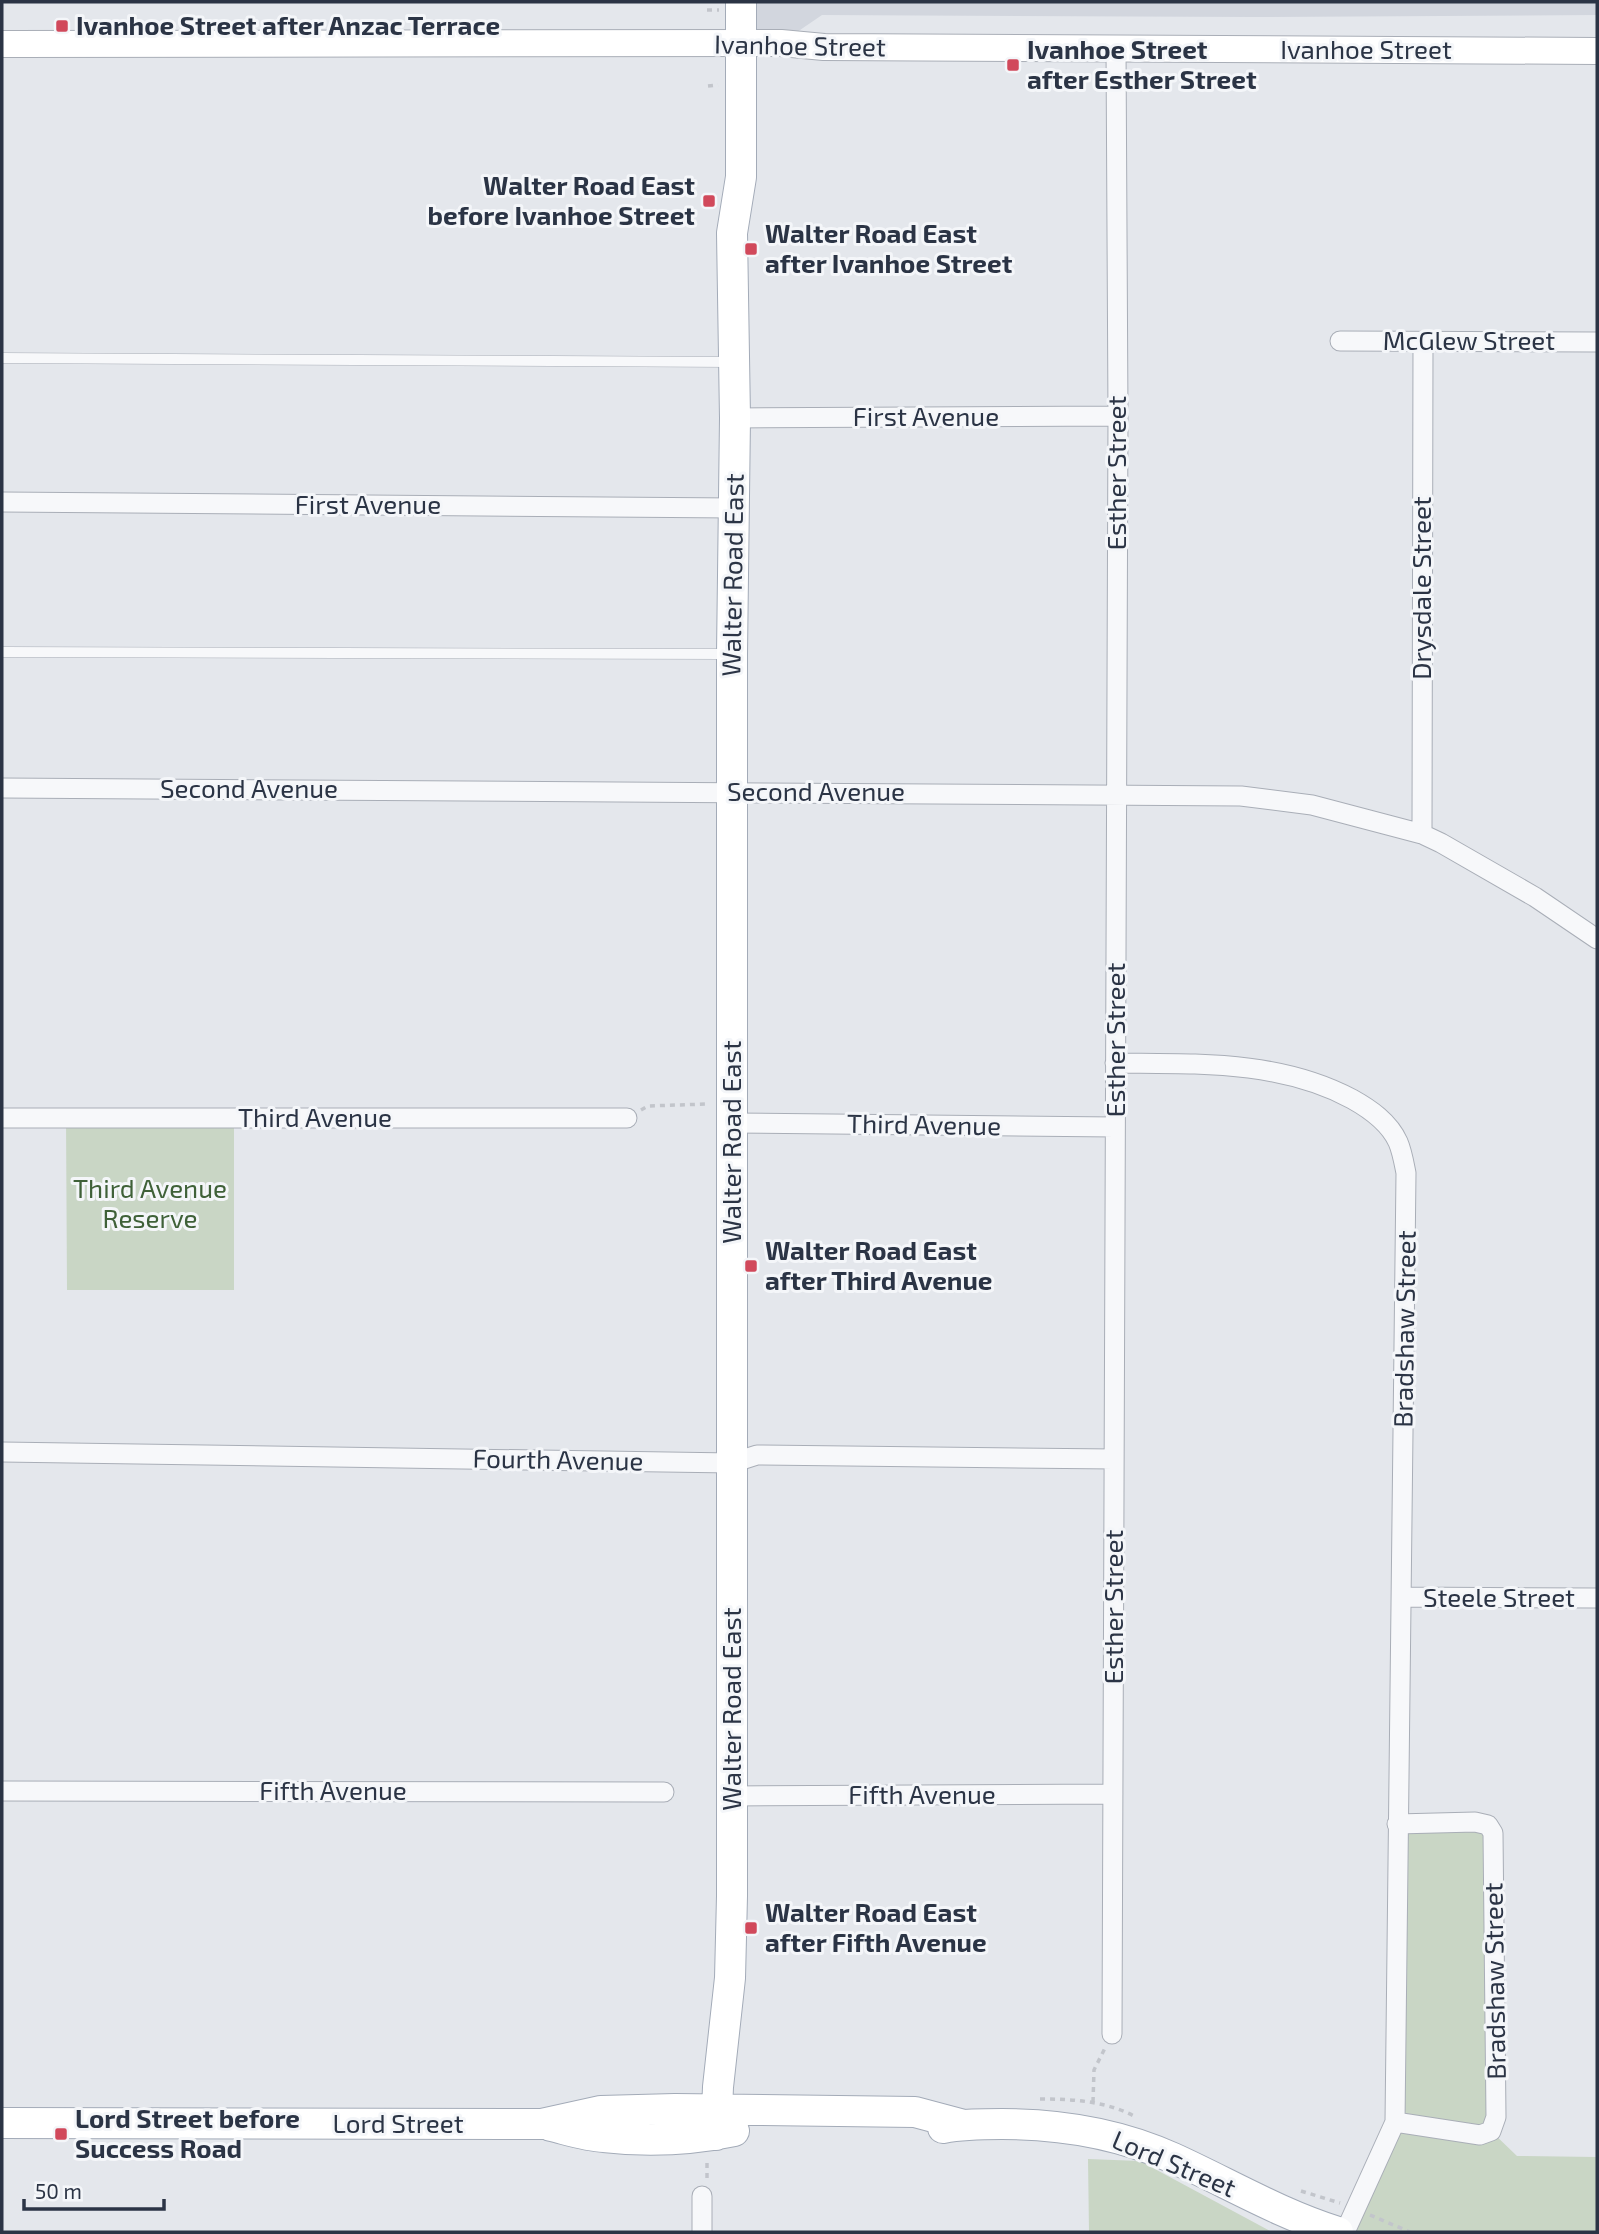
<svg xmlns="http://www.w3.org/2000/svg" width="1599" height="2234" viewBox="0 0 1599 2234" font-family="'Exo 2',sans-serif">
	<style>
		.built { fill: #d2d6de }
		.green { fill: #c9d6c5 }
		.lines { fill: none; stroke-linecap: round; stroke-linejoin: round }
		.lane-casing { stroke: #a9aeb7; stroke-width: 11 }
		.street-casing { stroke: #a9aeb7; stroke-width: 21 }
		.secondary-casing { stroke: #a9aeb7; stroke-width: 28 }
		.primary-casing { stroke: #a3abb8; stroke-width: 32 }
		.path { stroke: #c2c5cb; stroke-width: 3.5; stroke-dasharray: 5 5; stroke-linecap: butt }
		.lane { stroke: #f7f8fa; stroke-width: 10 }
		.street { stroke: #f7f8fa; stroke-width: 19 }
		.secondary { stroke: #fff; stroke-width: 26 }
		.primary { stroke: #fff; stroke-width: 30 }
		.poi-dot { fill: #d1495b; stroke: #f4f6f9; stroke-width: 2.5 }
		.labels { text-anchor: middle; stroke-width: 6; stroke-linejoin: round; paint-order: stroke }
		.poi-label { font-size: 26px; font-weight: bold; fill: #2b3445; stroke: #f4f6f9; text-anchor: start }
		.street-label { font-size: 26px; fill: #2b3445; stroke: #f4f6f9 }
		.park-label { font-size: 26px; fill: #3f6138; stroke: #f4f6f9 }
	</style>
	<rect width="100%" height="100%" fill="#e4e7ec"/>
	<path class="built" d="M741,2H1597V15L1251,17L822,15L781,43L741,44Z"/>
	<path class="green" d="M66,1118H234V1290H67Z
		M1397,1824L1488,1825L1491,2131L1517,2156L1597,2157V2232H1345L1395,2122Z
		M1088,2159L1140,2161L1272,2232H1089Z"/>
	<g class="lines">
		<defs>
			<path id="lane" d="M2,358L732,362
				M2,652L728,654"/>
			<path id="street" d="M1340,341L1597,342
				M735,418L1118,416
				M2,502L735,508
				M2,788L1241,796L1312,805L1422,834L1441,843L1535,897L1597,939
				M1422,834L1423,341
				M1115,1063C1196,1064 1279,1060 1352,1099C1370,1109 1389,1122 1398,1142C1402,1151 1404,1163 1406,1173L1395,2122L1345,2232
				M2,1118H627
				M732,1123L1115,1127
				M2,1452L732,1463L757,1455L1114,1459
				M1402,1597L1597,1598
				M2,1791L664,1792
				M732,1796L1113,1794
				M1112,2034L1118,416L1116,47
				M1395,2122L1480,2135L1491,2131L1496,2117L1493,1833L1488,1825L1475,1822L1397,1824
				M702,2196V2232"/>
			<path id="secondary" d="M2,44L781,43L824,47L1597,51"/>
			<path id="primary" d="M2,2123L542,2124L601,2111L675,2109L915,2112L960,2124
				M551,2126C568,2130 586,2136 604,2137C647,2142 691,2140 734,2131
				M943,2128C963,2124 982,2124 1002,2124C1061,2124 1118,2133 1173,2158C1228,2183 1280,2214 1338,2232
				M716,2135L718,2087L730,1978L732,1896V654L735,418L732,233L741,177V2"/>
		</defs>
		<use href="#lane" class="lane-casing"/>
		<use href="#street" class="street-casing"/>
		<use href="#secondary" class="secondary-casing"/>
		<use href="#primary" class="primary-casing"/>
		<path class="path" d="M707,10H719
			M708,86L718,85
			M641,1110L648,1106L706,1104V1101
			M1040,2099C1073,2099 1105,2101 1134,2116
			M1093,2102L1094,2070L1105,2048
			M707,2178V2158
			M1301,2191L1340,2203
			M1370,2215L1410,2232"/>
		<use href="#lane" class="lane"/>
		<use href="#street" class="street"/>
		<use href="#secondary" class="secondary"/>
		<use href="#primary" class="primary"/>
	</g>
	<g class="poi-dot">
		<rect x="55" y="19" width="14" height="14" rx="3.5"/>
		<rect x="1006" y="58" width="14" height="14" rx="3.5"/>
		<rect x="702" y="194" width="14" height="14" rx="3.5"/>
		<rect x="744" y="242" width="14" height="14" rx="3.5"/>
		<rect x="744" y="1259" width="14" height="14" rx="3.5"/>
		<rect x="744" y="1921" width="14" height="14" rx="3.5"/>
		<rect x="54" y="2127" width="14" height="14" rx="3.5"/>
	</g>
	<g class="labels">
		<g class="poi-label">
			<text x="76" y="35">Ivanhoe Street after Anzac Terrace</text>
			<text x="1027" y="59">Ivanhoe Street<tspan x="1027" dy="30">after Esther Street</tspan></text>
			<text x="695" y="195" text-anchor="end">Walter Road East<tspan x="695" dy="30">before Ivanhoe Street</tspan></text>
			<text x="765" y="243">Walter Road East<tspan x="765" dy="30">after Ivanhoe Street</tspan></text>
			<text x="765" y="1260">Walter Road East<tspan x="765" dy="30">after Third Avenue</tspan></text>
			<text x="765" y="1922">Walter Road East<tspan x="765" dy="30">after Fifth Avenue</tspan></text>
			<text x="75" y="2128">Lord Street before<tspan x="75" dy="30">Success Road</tspan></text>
		</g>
		<g class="street-label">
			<text transform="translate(800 46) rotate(1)" y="9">Ivanhoe Street</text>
			<text x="1366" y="59">Ivanhoe Street</text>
			<text x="1469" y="350">McGlew Street</text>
			<text x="926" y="426">First Avenue</text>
			<text transform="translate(1117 473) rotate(-90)" y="9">Esther Street</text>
			<text x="368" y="514">First Avenue</text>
			<text transform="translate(733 575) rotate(-89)" y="9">Walter Road East</text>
			<text transform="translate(1422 588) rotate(-90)" y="9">Drysdale Street</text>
			<text x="249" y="798">Second Avenue</text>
			<text x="816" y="801">Second Avenue</text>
			<text transform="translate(1116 1040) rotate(-90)" y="9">Esther Street</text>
			<text x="315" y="1127">Third Avenue</text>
			<text transform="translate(924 1125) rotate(1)" y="9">Third Avenue</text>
			<text transform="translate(732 1142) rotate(-90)" y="9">Walter Road East</text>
			<text transform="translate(1405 1329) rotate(-89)" y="9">Bradshaw Street</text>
			<text transform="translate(558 1460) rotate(1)" y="9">Fourth Avenue</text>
			<text x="1499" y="1607">Steele Street</text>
			<text transform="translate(1114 1607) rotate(-90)" y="9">Esther Street</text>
			<text transform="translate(732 1709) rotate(-90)" y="9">Walter Road East</text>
			<text x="333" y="1800">Fifth Avenue</text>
			<text x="922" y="1804">Fifth Avenue</text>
			<text transform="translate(1495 1981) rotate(-91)" y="9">Bradshaw Street</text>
			<text x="398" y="2133">Lord Street</text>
			<text transform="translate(1174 2164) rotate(23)" y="9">Lord Street</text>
		</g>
		<g class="park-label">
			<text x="150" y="1198">Third Avenue<tspan x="150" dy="30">Reserve</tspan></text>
		</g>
	</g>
	<rect width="1599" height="2234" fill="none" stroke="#2b3445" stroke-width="7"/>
	<path d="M24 2199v10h140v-10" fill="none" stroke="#2b3445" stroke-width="3.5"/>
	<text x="35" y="2199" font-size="21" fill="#2b3445" stroke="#f4f6f9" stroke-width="5" paint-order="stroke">50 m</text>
</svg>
